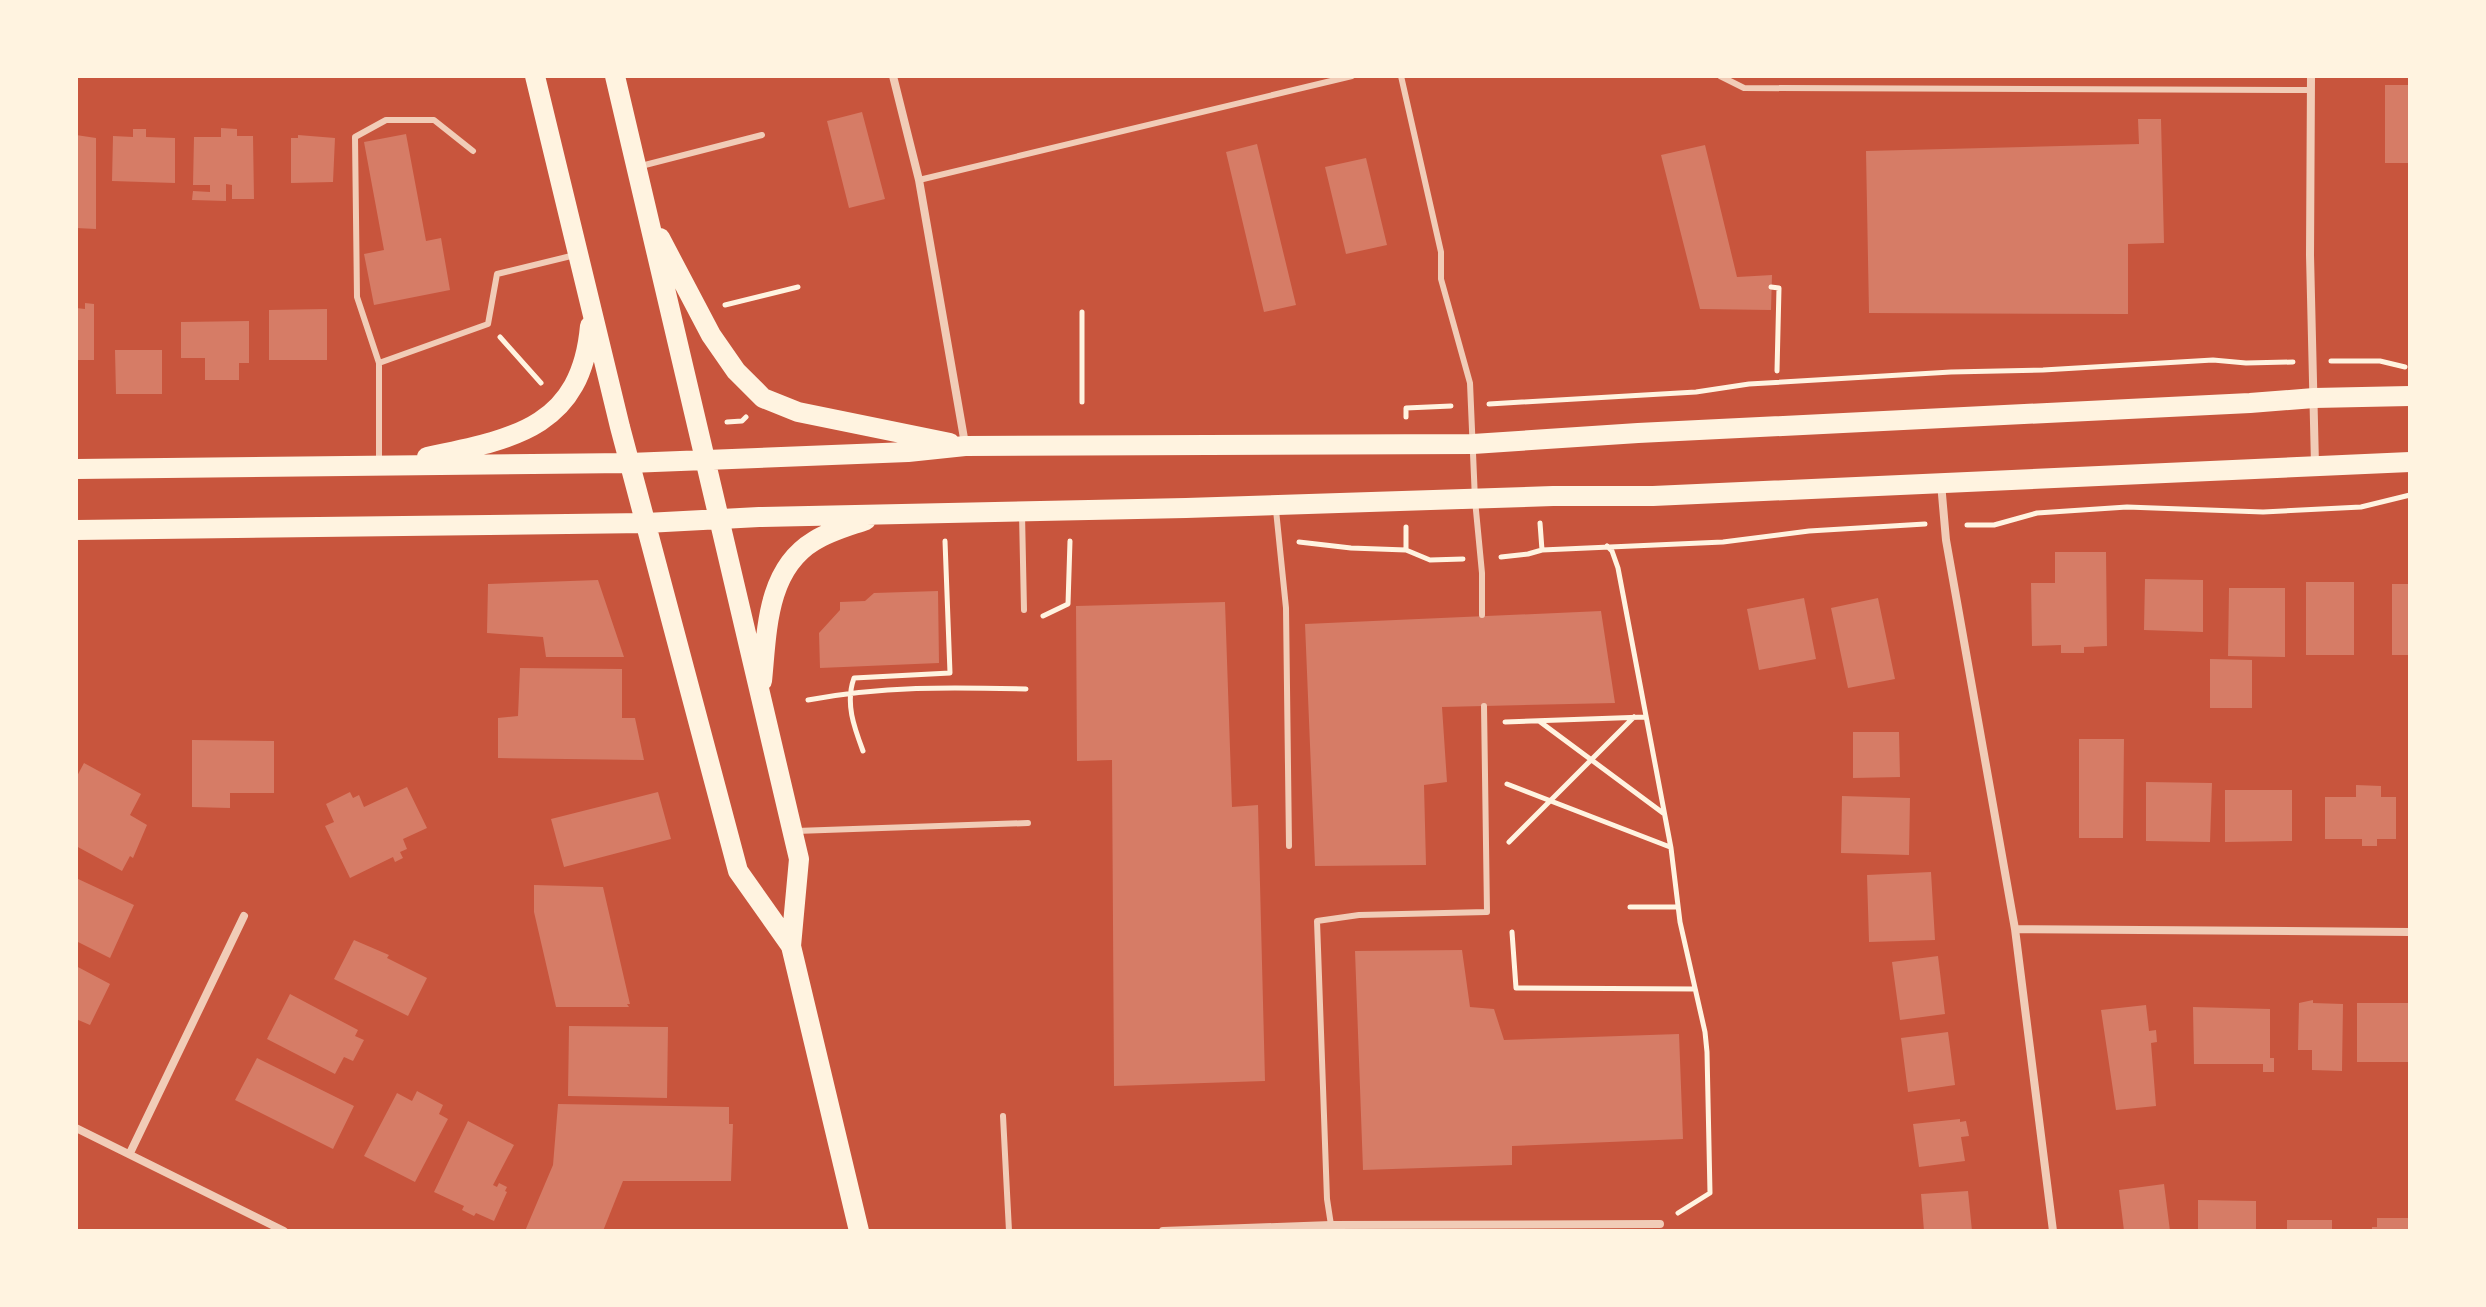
<svg xmlns="http://www.w3.org/2000/svg" width="2486" height="1307" viewBox="0 0 2486 1307" font-family="Figtree,sans-serif">
	<style>
		.building { fill: #d67c66 }
		.lines { fill: none; stroke-linecap: round; stroke-linejoin: round }
		.path { stroke: #fff3e0; stroke-width: 5 }
		.service { stroke: #f1ccb7; stroke-width: 6 }
		.minor { stroke: #f1ccb7; stroke-width: 8 }
		.primary { stroke: #fff3e0; stroke-width: 20 }
	</style>
	<rect width="100%" height="100%" fill="#c8553d"/>
	<path class="building" d="M2385,85H2410V163H2385Z
		M862,112L885,199L849,208L827,121Z
		M2138,119H2161L2164,243L2128,244V314L1869,313L1866,151L2139,144Z
		M221,128L237,129V136H253L254,199H232V185L226,184V201L192,200L193,191L210,192V185H193L194,137H221Z
		M133,129H146V137L175,138V183L112,181L113,136L133,137Z
		M406,134L426,241L441,238L450,290L374,305L364,254L384,250L364,142Z
		M76,135L96,138V229L76,228Z
		M298,135L335,138L333,182L291,183V138H298Z
		M1257,144L1296,305L1264,312L1226,152Z
		M1705,145L1737,277L1772,275L1771,310L1700,309L1661,155Z
		M1366,158L1387,245L1346,254L1325,167Z
		M85,303L94,304V360H76V308L85,309Z
		M327,309V360H269V310Z
		M249,321V363H239V380H205V358H181V322Z
		M115,350H162V394H116Z
		M2055,552H2106L2107,646L2084,647V653H2061V645L2032,646L2031,583H2055Z
		M2145,579L2203,580V632L2144,630Z
		M598,580L624,657H546L543,637L487,633L488,584Z
		M2306,582H2354V655H2306Z
		M2392,584H2410V655H2392Z
		M2229,588H2285V657L2228,656Z
		M938,591L939,663L820,668L819,633L840,610V602L865,601L874,593Z
		M1804,598L1816,659L1759,670L1747,609Z
		M1878,598L1895,679L1848,688L1831,608Z
		M1225,602L1232,807L1258,805L1265,1081L1114,1086L1112,760L1077,761L1076,606Z
		M1601,611L1615,703L1442,707L1447,782L1424,785L1426,865L1315,866L1305,624Z
		M2210,659L2252,660V708H2210Z
		M520,668L622,669V718H635L644,760L498,758V718L518,716Z
		M1853,732H1899L1900,777L1853,778Z
		M2079,739H2124L2123,838H2079Z
		M192,740L274,741V793H230V808L192,807Z
		M84,763L141,794L130,815L147,825L133,858L130,856L122,871L76,846V778Z
		M2146,782L2212,783L2210,842L2146,841Z
		M2356,785L2381,786V797H2396V839H2377V846H2362V839H2325V797H2356Z
		M407,787L427,828L403,839L407,849L400,852L403,858L395,862L393,857L350,878L325,826L334,822L326,804L350,792L353,798L359,795L364,807Z
		M2225,790H2292V841L2225,842Z
		M658,792L671,839L564,867L551,819Z
		M1842,796L1910,798L1909,855L1841,853Z
		M1931,872L1935,940L1869,942L1867,875Z
		M76,878L134,905L110,958L76,941Z
		M534,885L603,887L630,1004H627L629,1007H556L534,912Z
		M354,940L389,955L387,958L427,978L408,1016L334,979Z
		M1462,950L1470,1007L1494,1009L1504,1040L1679,1034L1683,1139L1512,1146V1165L1363,1170L1355,951Z
		M1938,956L1945,1014L1900,1020L1892,962Z
		M76,966L110,984L90,1025L76,1019Z
		M290,994L358,1030L355,1036L364,1040L353,1061L344,1057L335,1074L267,1039Z
		M2313,1000V1003L2343,1004L2342,1071L2312,1070V1050H2298L2299,1003Z
		M2357,1003H2410V1062H2357Z
		M2146,1005L2149,1031L2156,1030L2157,1042L2151,1043L2156,1106L2116,1110L2101,1010Z
		M2193,1007L2270,1009V1058H2274V1072H2263V1064H2194Z
		M569,1026L668,1027L667,1098L568,1096Z
		M1948,1032L1955,1085L1908,1092L1901,1038Z
		M257,1058L354,1106L333,1149L235,1100Z
		M417,1091L443,1105L439,1114L448,1119L415,1182L364,1156L397,1093L412,1101Z
		M558,1104L729,1107V1124H733L731,1181H623L603,1231H525L553,1165Z
		M1960,1119V1122L1966,1121L1969,1136L1961,1137L1965,1161L1919,1167L1913,1124Z
		M468,1121L514,1145L493,1185L497,1187L499,1183L507,1187L505,1191L507,1192L494,1221L476,1213L474,1216L462,1210L464,1206L434,1192Z
		M2164,1184L2170,1231H2124L2119,1190Z
		M1968,1191L1972,1231H1924L1921,1194Z
		M2198,1200L2256,1201V1231H2198Z
		M2377,1218H2410V1231H2372V1227H2377Z
		M2287,1220H2332V1231H2287Z"/>
	<g class="lines">
		<path class="path" d="M1771,287L1779,288L1777,371
			M725,305L798,287
			M1082,312V402
			M500,337L541,383
			M2331,361H2380L2405,367
			M1489,404L1696,392L1749,384L1951,372L2043,370L2213,360L2246,363L2293,362
			M1406,417V408L1451,406
			M727,422L742,421L746,417
			M1540,523L1542,550
			M1967,525H1994L2037,513L2127,507L2263,512L2361,507L2410,495
			M1299,542L1351,548L1406,550L1430,560L1463,559
			M1607,546L1612,551L1618,568L1671,848L1680,922L1705,1032L1707,1052L1710,1193L1678,1213
			M1406,550V527
			M1501,557L1528,554L1542,550L1723,542L1809,531L1925,524
			M1043,616L1068,604L1070,541
			M808,700C882,686 950,687 1026,689
			M1539,721L1663,813
			M1505,722L1645,717
			M863,751C854,727 845,703 854,678L950,673L945,541
			M1507,784L1670,847
			M1509,842L1634,717
			M1630,907H1678
			M1512,932L1516,988L1695,989"/>
		<path class="service" d="M1401,76L1441,252V279L1470,383L1475,500L1482,573V615
			M1720,76L1744,88L2311,90
			M641,166L762,135
			M919,180L1352,76
			M379,363L357,297L355,137L386,120H434L473,151
			M379,461V363L488,324L497,274L575,255
			M1276,510L1286,608L1289,846
			M1022,514L1024,610
			M796,831L1028,823
			M1003,1116L1009,1231
			M1331,1225L1327,1199L1317,921L1359,915L1487,912L1484,706"/>
		<path class="minor" d="M893,76L919,180L965,444
			M2311,76L2310,255L2315,465
			M1941,483L1946,540L2015,929L2053,1231
			M2015,929L2410,932
			M76,1128L284,1231
			M130,1153L244,916
			M1163,1231L1331,1225L1660,1224"/>
		<path class="primary" d="M535,76L620,427L738,871L791,946
			M615,76L799,859L791,946L859,1231
			M660,238L711,335L736,371L763,398L798,412L950,443
			M427,457C513,439 581,428 590,326
			M76,469L629,463L908,452L965,446L1473,444L1638,433L2250,403L2314,398L2410,396
			M76,530L646,523L759,517L1186,508L1553,496H1653L2410,462
			M762,681C767,632 766,570 814,541C830,531 849,526 866,520"/>
	</g>
	<rect width="2486" height="1307" fill="none" stroke="#fff3e0" stroke-width="156"/>
</svg>
